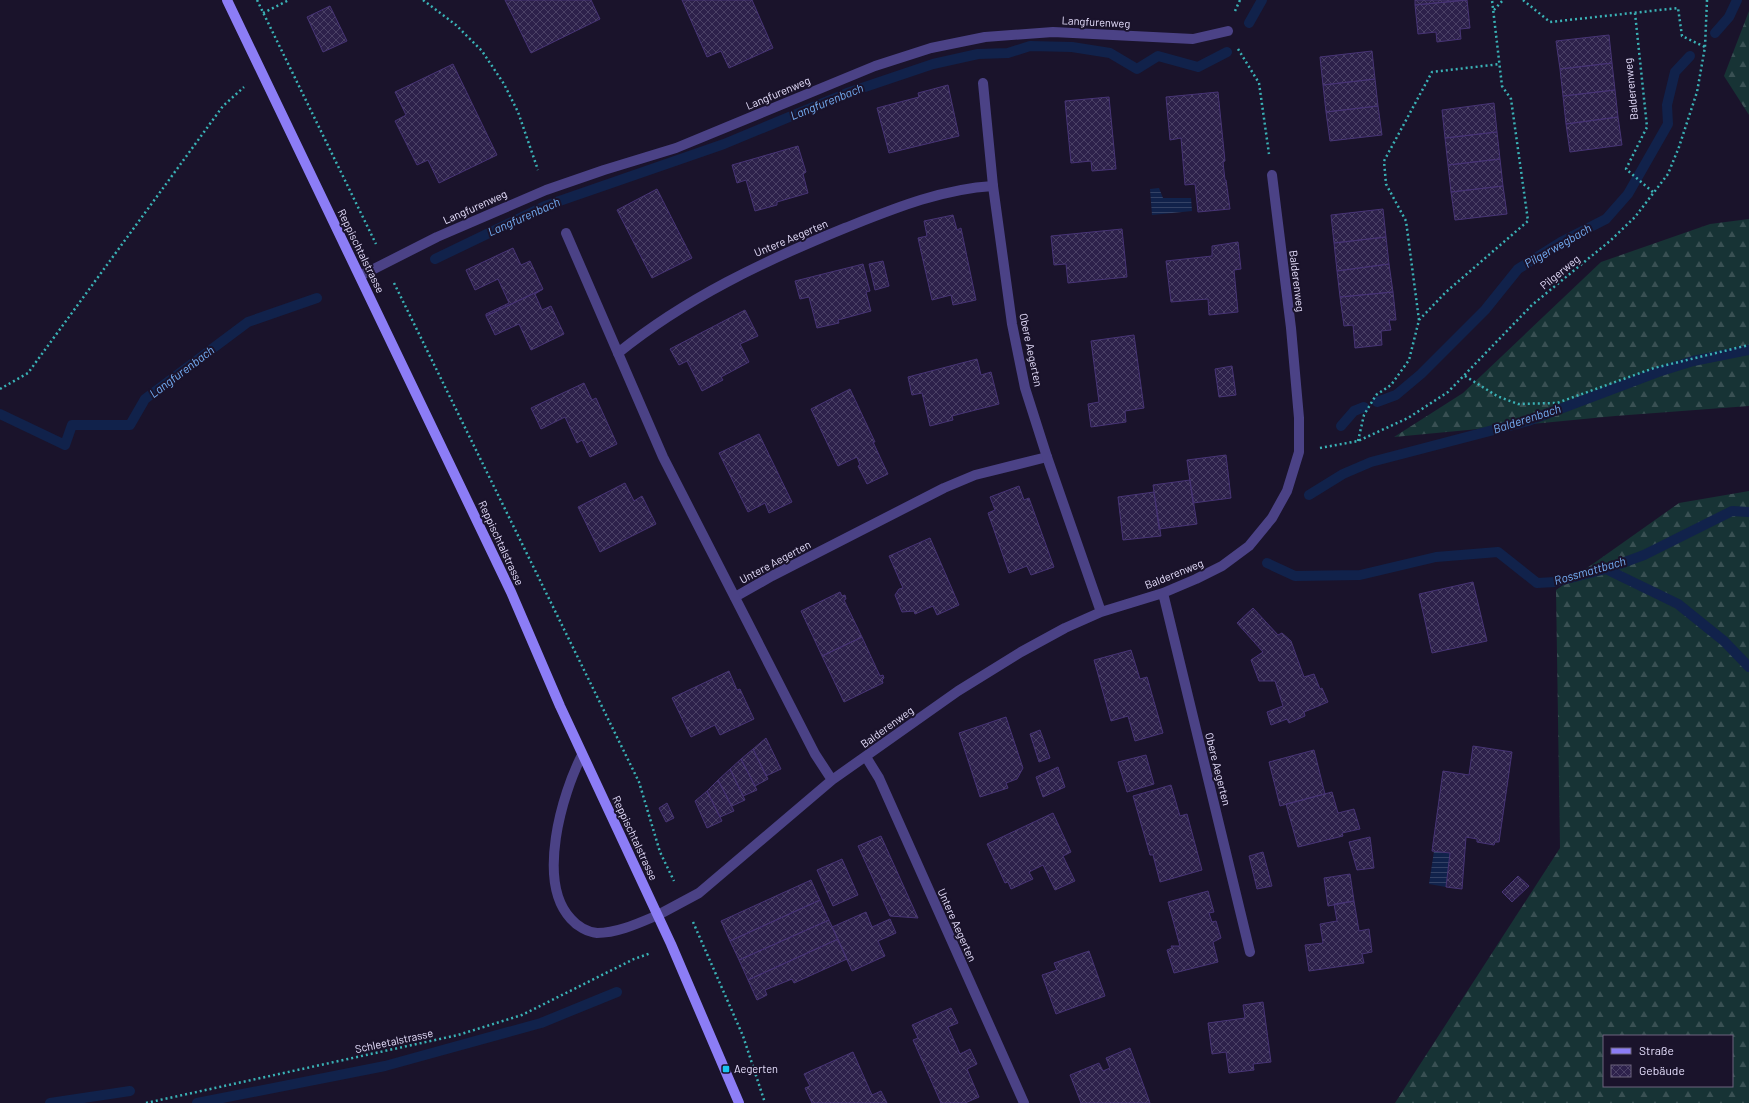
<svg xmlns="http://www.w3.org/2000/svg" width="1749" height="1103" viewBox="0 0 1749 1103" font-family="Barlow,sans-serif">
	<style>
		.forest { fill: url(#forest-firs); fill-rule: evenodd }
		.water { fill: url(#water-rules) }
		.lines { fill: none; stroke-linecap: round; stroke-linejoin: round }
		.stream { stroke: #11224b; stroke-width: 10 }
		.building { fill: url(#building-cross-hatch); stroke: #473475 }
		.path { stroke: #3ab2b6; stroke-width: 2.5; stroke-dasharray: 2 3; stroke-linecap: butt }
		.lane { stroke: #4b4286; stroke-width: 10 }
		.street { stroke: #4b4286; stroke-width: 10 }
		.secondary { stroke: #8c7df6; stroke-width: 10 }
		.poi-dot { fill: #19c5ef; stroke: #1a132b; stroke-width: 1.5 }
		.labels { text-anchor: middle; stroke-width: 4; stroke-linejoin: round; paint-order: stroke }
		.street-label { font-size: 11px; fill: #e6dffd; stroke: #1a132b }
		.poi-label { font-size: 11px; fill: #e6dffd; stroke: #1a132b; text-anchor: start }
		.water-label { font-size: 12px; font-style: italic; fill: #75aef5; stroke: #1a132b }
	</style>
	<defs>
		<pattern id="forest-firs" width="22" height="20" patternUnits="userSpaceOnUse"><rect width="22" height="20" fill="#173335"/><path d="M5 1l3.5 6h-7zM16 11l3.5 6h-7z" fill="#395053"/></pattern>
		<pattern id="water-rules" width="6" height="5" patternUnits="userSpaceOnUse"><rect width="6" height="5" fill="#11224b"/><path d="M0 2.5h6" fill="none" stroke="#344266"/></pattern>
		<pattern id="building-cross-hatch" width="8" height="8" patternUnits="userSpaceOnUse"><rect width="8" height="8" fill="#2d214b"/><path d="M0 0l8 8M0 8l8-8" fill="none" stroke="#4b4166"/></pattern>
	</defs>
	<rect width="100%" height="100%" fill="#1a132b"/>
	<path class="forest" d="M1749,11V115L1724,76Z
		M1749,219V406L1615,416L1394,437L1463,393L1601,262L1710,224Z
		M1749,491V1103H1395L1560,848L1556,590L1679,503ZM1604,1036H1732V1086H1604Z"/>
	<path class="water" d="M1159,188L1163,198H1191L1192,211L1152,215L1150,189Z
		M1434,851L1450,853L1446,887L1429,884Z"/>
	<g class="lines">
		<path class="stream" d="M1249,23L1262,0
			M1715,33L1729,17L1737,0
			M435,259L545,206L724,144L847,93L933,64L978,54L1008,53L1030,46L1072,47L1110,53L1137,69L1158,56L1198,67L1227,52
			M1377,402L1396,395L1421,374L1485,310L1518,269L1561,242L1606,219L1628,194L1668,124L1667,105L1675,72L1690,56
			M0,414L65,445L72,425H130L145,399L248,322L317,298
			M1341,426L1354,411L1364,407
			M1309,495L1343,474L1371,462L1528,421L1658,372L1693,361L1749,350
			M1267,563L1295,576L1360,575L1436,557L1498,552L1537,583L1555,582L1606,569L1644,555L1732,511L1749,512
			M1606,569L1678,604L1724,641L1749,667
			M50,1103L130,1091
			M197,1103L385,1066L541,1023L617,992"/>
	</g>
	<path class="building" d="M505,0H591L600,19L531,53Z
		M682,0H752L773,48L729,68L721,51L707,57Z
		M1415,0H1467L1415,5Z
		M1467,0L1470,28L1460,29L1461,39L1437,42L1436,32L1418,34L1415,5Z
		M330,6L347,41L323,52L307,17Z
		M1609,35L1612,63L1560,69L1556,41Z
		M1372,51L1375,79L1323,85L1320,57Z
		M1612,63L1615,90L1563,96L1560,69Z
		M453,64L497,155L439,183L428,160L417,165L395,121L406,115L395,92Z
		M1375,79L1378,106L1326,112L1323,85Z
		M948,85L959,136L889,153L877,108L919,97L918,93Z
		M1615,90L1618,117L1566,124L1563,96Z
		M1218,92L1225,161L1223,162L1225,180H1226L1230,209L1198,212L1195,184L1185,185L1181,138L1170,140L1166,97Z
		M1109,97L1116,169L1092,171L1091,161L1071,163L1065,101Z
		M1494,103L1497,132L1445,138L1442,110Z
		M1378,106L1382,135L1330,141L1326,112Z
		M1618,117L1622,145L1570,152L1566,124Z
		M1497,132L1500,159L1448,165L1445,138Z
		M798,146L806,172L803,174L808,193L777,202V205L755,211L746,180L737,183L732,165Z
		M1500,159L1503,186L1451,192L1448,165Z
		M1503,186L1507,214L1455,220L1451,192Z
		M657,189L692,258L652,278L617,210Z
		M1383,209L1386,237L1334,243L1331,215Z
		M953,215L957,230L961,228L976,300L953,305L951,295L932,300L918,238L927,236L924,221Z
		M1122,229L1127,277L1068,283L1066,264L1054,265L1051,236Z
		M1386,237L1389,264L1337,271L1334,243Z
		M1238,242L1241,269L1234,270L1238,312L1209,315L1208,299L1171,302L1166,261L1212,256V246Z
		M513,248L521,265L530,261L543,289L486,316V314L509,303L498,279L475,290L466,270Z
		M883,261L889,286L875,290L869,264Z
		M863,264L870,291L866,292L871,311L838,320L839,323L817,328L809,297L800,299L795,281Z
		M1389,264L1393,292L1340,297L1337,271Z
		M543,289L535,294L542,310L551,306L564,334L531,350L519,324L495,335L486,316Z
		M1393,292L1396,320H1389L1391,330L1381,331L1382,345L1355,348L1353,325L1344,326L1340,297Z
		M745,310L758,336L740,344L749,362L721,377L723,380L702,391L687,361L679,365L670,349Z
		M1134,335L1144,408L1125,411L1126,422L1091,427L1088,404L1099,402L1091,341Z
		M977,359L981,375L991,372L999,404L952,416L953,420L930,426L922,393L912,395L908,377Z
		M1232,366L1236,395L1219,397L1215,369Z
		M584,383L592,400L596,398L617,444L590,457L582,440L577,443L565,417L541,429L531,408Z
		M850,389L875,442H873L888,474L867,484L858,466L860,465L857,457L838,466L811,409Z
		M759,434L792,502L769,513L765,503L748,512L719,453Z
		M1226,455L1231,498L1193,503L1187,460Z
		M1190,480L1197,524L1159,529L1153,485Z
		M625,483L634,501L642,496L656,524L600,552L578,507Z
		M1019,486L1024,500L1029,498L1054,567L1031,575L1027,566L1009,573L988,513L995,510L990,497Z
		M1154,492L1161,536L1123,540L1118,497Z
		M930,538L959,605L937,615L933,606L915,614L914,611L902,612L895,595L899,589L903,588L889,556Z
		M1473,582L1487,641L1432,653L1419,594Z
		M840,592L842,596L845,595L846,599L844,600L862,637L822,656L801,611Z
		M1253,608L1278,635L1282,633L1291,641L1304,677L1314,674L1320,689L1322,688L1328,702L1304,712L1305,716L1289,723L1287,719L1271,725L1267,712L1283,706L1275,681H1259L1251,660L1263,652L1237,623Z
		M862,637L880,676L883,675L884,678L882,680L883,683L844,702L822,656Z
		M1131,650L1140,679L1147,677L1163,733L1135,741L1128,716L1111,721L1094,660Z
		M729,671L737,690L740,689L754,719L720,735L715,725L691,737L672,698Z
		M1006,717L1023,768L1017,779L1006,783L1008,788L980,797L959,733Z
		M1040,730L1050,758L1039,762L1030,734Z
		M766,738L781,769L766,776L753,749Z
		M1473,746L1512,752L1499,842H1495L1494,845L1477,842V839L1466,837L1462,889L1446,887L1450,853L1432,851L1443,771L1469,775Z
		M753,749L768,779L755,786L741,759Z
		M1314,750L1325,794L1280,806L1269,762Z
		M1146,755L1154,784L1127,792L1118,762Z
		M741,759L757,790L743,796L730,769Z
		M1058,767L1065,787L1043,797L1036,777Z
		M730,769L745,800L732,806L718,780Z
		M718,780L734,811L720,817L707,791Z
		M1171,785L1180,816L1187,814L1202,870L1160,882L1153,855H1150L1133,796Z
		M707,791L722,821L707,828L695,801Z
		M1332,792L1338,813L1354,809L1360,829L1342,833L1343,836L1298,847L1286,804Z
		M667,803L674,818L666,822L659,808Z
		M1053,813L1071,852L1063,856L1075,881L1055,890L1043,865L1029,872L1033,879L1011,889L1008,882L1005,883L987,844Z
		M881,836L918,918L890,916L858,846Z
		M1370,837L1374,868L1357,870L1349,842Z
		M1263,852L1272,886L1257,889L1249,856Z
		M842,859L858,895L833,906L817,870Z
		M1350,874L1354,901L1328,906L1324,878Z
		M1518,876L1529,886L1512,902L1502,892Z
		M811,880L820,900L730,941L721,921Z
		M1208,891L1214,912L1209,913L1212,922L1216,921L1221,938L1213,942L1218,962L1174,973L1167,950L1172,948L1171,946H1180L1168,902Z
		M820,900L829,920L739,960L730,941Z
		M1354,901L1359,931L1369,929L1372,952L1362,954L1364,963L1309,971L1305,945L1323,943L1320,924L1337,921L1334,904Z
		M866,912L872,927L890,919L896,933L878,941L885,956L852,971L832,927Z
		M829,920L838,939L748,980L739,960Z
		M838,939L847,959L794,983L792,979L765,990L767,995L757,1000L748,980Z
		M1089,951L1105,996L1056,1014L1042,975L1057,970L1054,963Z
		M1263,1002L1271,1062L1253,1064L1254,1070L1229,1073L1226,1052L1212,1054L1208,1023L1245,1018L1243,1005Z
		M951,1008L958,1023L948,1027L960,1054L970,1049L977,1064L967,1069L979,1097L965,1103H941L913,1040L918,1038L912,1025Z
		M1130,1048L1150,1103H1081L1070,1075L1099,1063L1103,1071L1110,1068L1106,1058Z
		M853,1052L872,1095L881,1091L887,1103H812L805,1088L810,1086L804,1074Z"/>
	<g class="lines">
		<path class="path" d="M257,0L376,244
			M423,0L456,25L482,51L504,84L518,112L538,170
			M1523,0L1550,22L1678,8L1682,36L1705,47
			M1494,10L1503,0
			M1235,11L1240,0
			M263,13L289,0
			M1635,13L1647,127L1626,169L1654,193
			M1238,49L1259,83L1269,154
			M394,283L639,782L660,852L674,881
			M1419,320L1406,221L1386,184L1384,161L1432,72L1500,64
			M1465,376L1497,396L1518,404L1557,403L1654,368L1749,345
			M0,389L28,373L223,106L244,87
			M1358,441L1364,415L1376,395L1391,385L1409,360L1419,320L1446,292L1528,221L1511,99L1502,86L1492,0
			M1320,448L1358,441L1408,418L1448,392L1532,305L1611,240L1635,217L1668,174L1679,147L1697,92L1705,47L1707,0
			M693,922L743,1036L765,1103
			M146,1103L458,1035L522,1015L634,959L651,953"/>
		<path class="lane" d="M360,276L437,237L546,190L604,170L676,148L875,66L931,48L985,37L1053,32L1193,39L1228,31
			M618,353C686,298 764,261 845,228C893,209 941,189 993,186
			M735,597L772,576L944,488L975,475L1047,457
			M582,755C562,794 536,882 571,919C577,926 587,932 597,933C618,933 639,923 658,915"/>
		<path class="street" d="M983,83L993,186L1012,324L1025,388L1047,457L1101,612
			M566,233L663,457L815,754L832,780
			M1163,593L1250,952
			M866,757L879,778L1024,1103
			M658,915L699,893L832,780L958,691L1021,652L1065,628L1101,612L1163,593L1196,579L1222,566L1249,546L1272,518L1287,491L1299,452V418L1291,328L1272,175"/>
		<path class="secondary" d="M227,0L511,592L560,706L671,944L739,1103"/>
	</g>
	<rect class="poi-dot" x="722" y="1065" width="8" height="8" rx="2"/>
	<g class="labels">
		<g class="street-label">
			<text transform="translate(1096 22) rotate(3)" y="4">Langfurenweg</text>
			<text transform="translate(1631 89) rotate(-96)" y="4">Balderenweg</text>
			<text transform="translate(778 93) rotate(-23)" y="4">Langfurenweg</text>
			<text transform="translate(475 207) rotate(-24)" y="4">Langfurenweg</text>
			<text transform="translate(791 238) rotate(-23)" y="4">Untere Aegerten</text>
			<text transform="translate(361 251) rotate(64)" y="4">Reppischtalstrasse</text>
			<text transform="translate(1560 272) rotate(-39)" y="4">Pilgerweg</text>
			<text transform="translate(1297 281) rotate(83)" y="4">Balderenweg</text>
			<text transform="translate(1031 350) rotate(78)" y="4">Obere Aegerten</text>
			<text transform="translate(501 543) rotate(65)" y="4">Reppischtalstrasse</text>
			<text transform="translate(775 562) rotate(-28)" y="4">Untere Aegerten</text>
			<text transform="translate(1174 574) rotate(-22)" y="4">Balderenweg</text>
			<text transform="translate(887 727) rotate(-36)" y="4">Balderenweg</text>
			<text transform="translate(1218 769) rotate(76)" y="4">Obere Aegerten</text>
			<text transform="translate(635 838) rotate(65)" y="4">Reppischtalstrasse</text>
			<text transform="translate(957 925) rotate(66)" y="4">Untere Aegerten</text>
			<text transform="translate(394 1041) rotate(-12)" y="4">Schleetalstrasse</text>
		</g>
		<g class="poi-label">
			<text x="734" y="1073">Aegerten</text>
		</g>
		<g class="water-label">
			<text transform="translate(827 102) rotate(-22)" y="4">Langfurenbach</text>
			<text transform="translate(524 217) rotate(-24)" y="4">Langfurenbach</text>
			<text transform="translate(1558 246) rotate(-30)" y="4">Pilgerwegbach</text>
			<text transform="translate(182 372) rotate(-37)" y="4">Langfurenbach</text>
			<text transform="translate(1527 419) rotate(-18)" y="4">Balderenbach</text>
			<text transform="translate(1590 571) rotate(-16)" y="4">Rossmattbach</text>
		</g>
	</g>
	<rect x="1603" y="1035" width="130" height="52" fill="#1a132b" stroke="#6c657f"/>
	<rect x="1611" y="1048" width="20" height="6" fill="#8c7df6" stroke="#6c657f"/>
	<text x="1639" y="1055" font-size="12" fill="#e6dffd">Straße</text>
	<rect x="1611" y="1065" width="20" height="12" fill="url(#building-cross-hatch)" stroke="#6c657f"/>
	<text x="1639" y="1075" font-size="12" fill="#e6dffd">Gebäude</text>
</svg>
